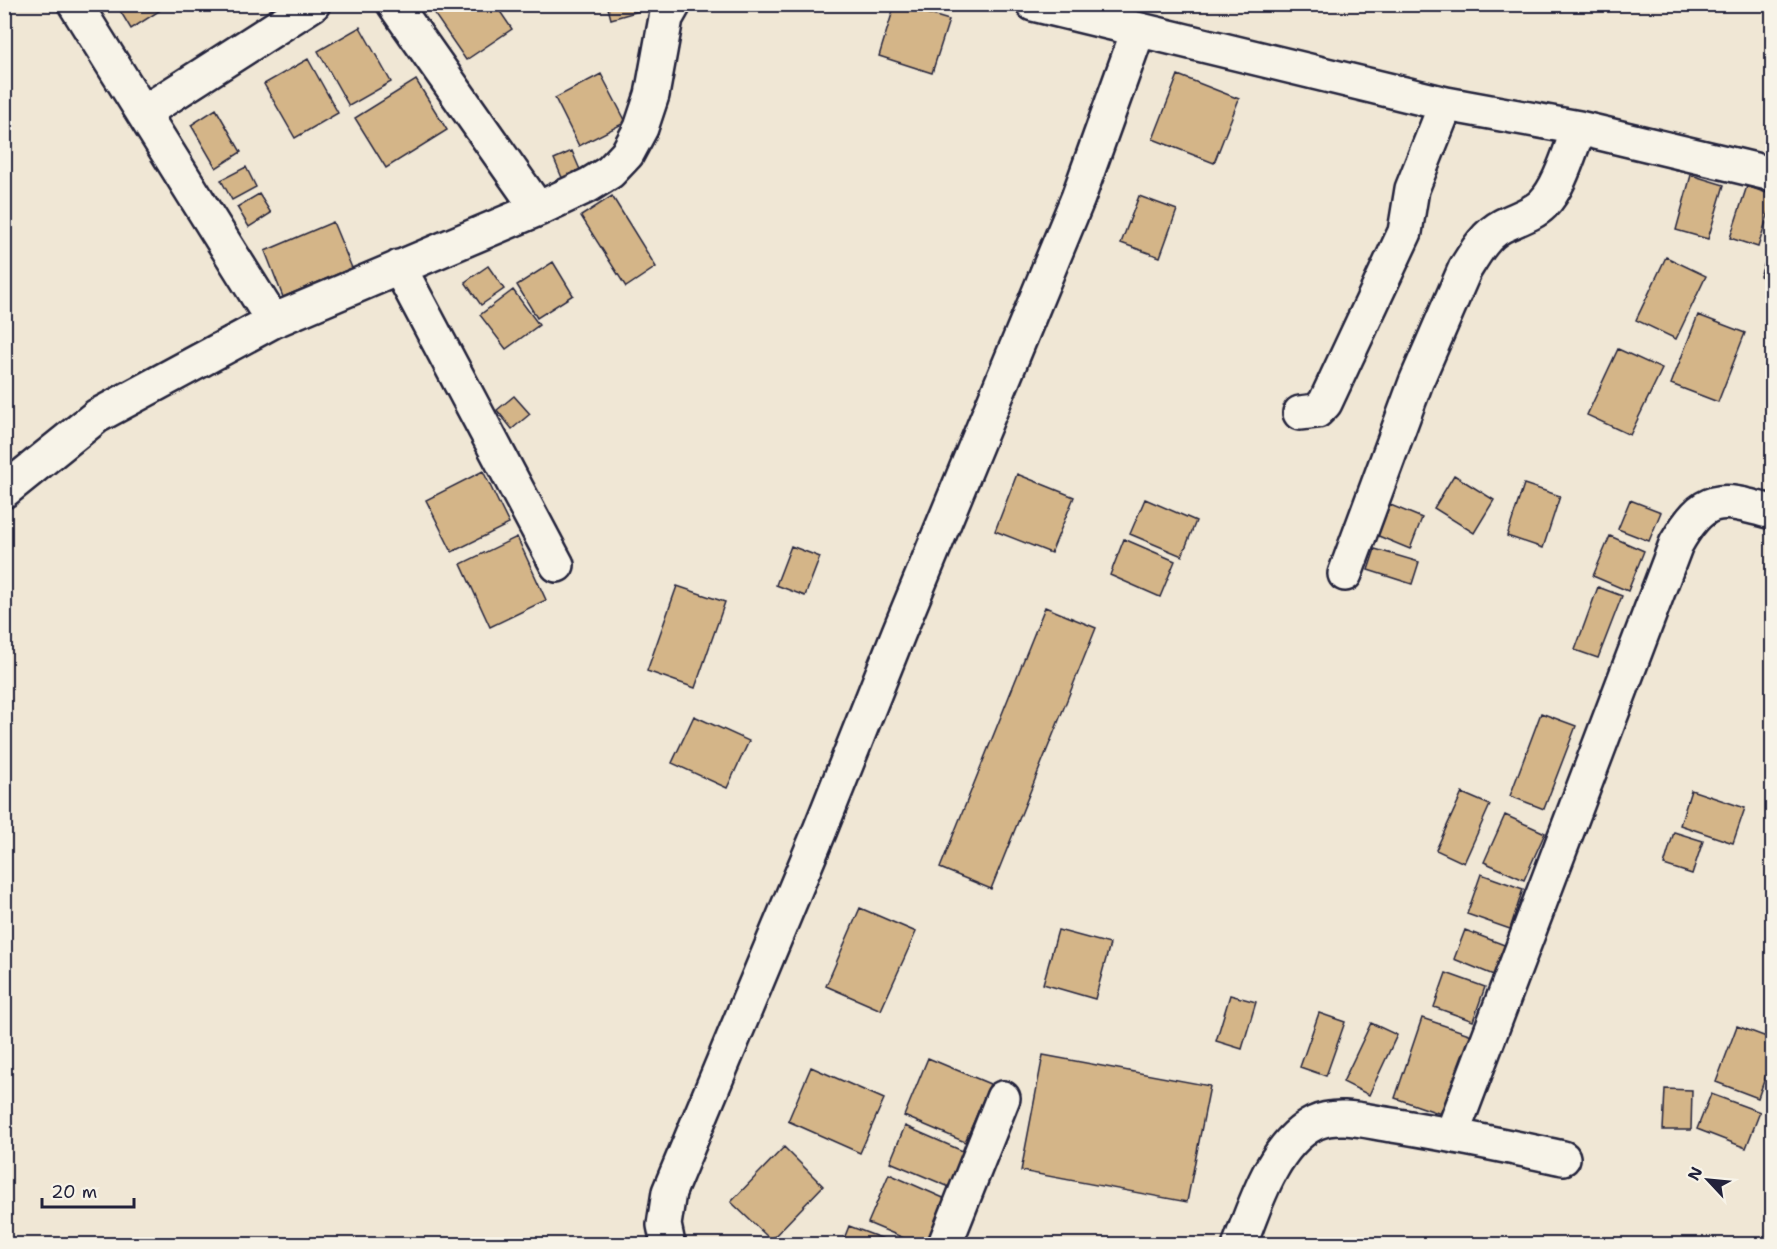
<svg xmlns="http://www.w3.org/2000/svg" width="1777" height="1249" viewBox="0 0 1777 1249" font-family="'Shantell Sans',sans-serif">
	<style>
		.building { fill: #d4b588; stroke: #22223b; stroke-width: 1.5 }
		.lines { fill: none; stroke-linecap: round; stroke-linejoin: round }
		.minor-casing { stroke: #22223b; stroke-width: 38 }
		.minor { stroke: #f7f3e8; stroke-width: 33 }
	</style>
	<rect width="100%" height="100%" fill="#f0e7d5"/>
	<filter id="ink" filterUnits="userSpaceOnUse"><feTurbulence type="fractalNoise" baseFrequency=".0167" numOctaves="2"/><feDisplacementMap in="SourceGraphic" scale="12" xChannelSelector="R" yChannelSelector="G"/><feConvolveMatrix kernelMatrix="1 2 1 2 8 2 1 2 1" color-interpolation-filters="sRGB"/></filter>
	<g filter="url(#ink)">
		<path class="building" d="M116,4H170L131,29Z
			M444,4H495L512,29L466,60L433,12Z
			M607,4H660V5L611,19Z
			M895,4L949,20L932,73L879,56Z
			M360,27L391,82L349,106L318,51Z
			M308,59L338,113L295,138L264,84Z
			M601,74L626,122L579,146L555,98Z
			M1178,75L1239,99L1214,163L1153,139Z
			M416,80L447,130L386,168L355,118Z
			M216,109L241,152L216,168L191,125Z
			M572,151L584,179L566,187L554,159Z
			M246,167L256,187L232,200L221,180Z
			M1691,175L1724,185L1708,239L1676,230Z
			M1747,186L1772,195V202L1758,247L1730,238Z
			M259,194L271,213L249,227L237,207Z
			M612,196L656,267L626,287L581,216Z
			M1139,196L1177,210L1160,257L1121,243Z
			M333,222L352,268L283,297L265,251Z
			M1772,244V282L1760,276Z
			M1666,257L1706,276L1676,339L1636,320Z
			M553,262L573,295L537,318L517,285Z
			M488,266L504,289L481,305L465,282Z
			M513,290L539,325L506,349L480,315Z
			M1698,315L1745,333L1718,402L1671,384Z
			M1618,349L1662,369L1630,435L1587,415Z
			M514,396L530,414L512,429L497,410Z
			M483,471L509,524L452,552L426,500Z
			M1017,474L1074,497L1051,553L995,531Z
			M1454,475L1494,500L1474,533L1434,508Z
			M1524,484L1560,496L1543,548L1507,536Z
			M1145,499L1196,521L1182,556L1130,534Z
			M1376,499L1422,518L1410,549L1364,530Z
			M1630,500L1661,512L1649,541L1618,529Z
			M1610,536L1644,551L1628,591L1593,576Z
			M517,537L546,600L490,627L461,564Z
			M1124,539L1175,561L1160,597L1110,575Z
			M791,546L820,557L805,596L776,585Z
			M1375,549L1419,562L1412,584L1368,570Z
			M677,586L725,602L695,688L647,671Z
			M1598,587L1622,596L1598,658L1575,650Z
			M1045,607L1096,628L991,889L940,868Z
			M1541,713L1576,726L1544,809L1510,796Z
			M694,716L749,741L727,788L672,763Z
			M1691,790L1745,808L1733,843L1680,825Z
			M1462,793L1490,805L1464,863L1436,850Z
			M1505,815L1545,833L1524,880L1484,862Z
			M1674,832L1703,841L1692,874L1664,865Z
			M1481,874L1523,889L1510,929L1467,914Z
			M860,908L916,932L881,1010L826,986Z
			M1058,930L1110,944L1095,999L1043,984Z
			M1465,930L1507,946L1496,976L1454,959Z
			M1446,973L1485,987L1473,1021L1434,1007Z
			M1230,995L1256,1002L1242,1049L1216,1041Z
			M1319,1013L1345,1022L1326,1076L1300,1067Z
			M1422,1018L1475,1036L1447,1116L1395,1098Z
			M1371,1023L1397,1035L1369,1095L1343,1082Z
			M1737,1026L1772,1039V1058L1758,1098L1716,1082Z
			M1043,1055L1210,1086L1187,1202L1021,1171Z
			M928,1058L990,1084L965,1142L904,1116Z
			M811,1067L884,1099L860,1153L788,1121Z
			M1665,1089L1692,1090L1691,1130H1663Z
			M1711,1094L1760,1112L1746,1148L1697,1129Z
			M905,1126L974,1156L959,1191L890,1162Z
			M784,1147L823,1186L771,1240L731,1202Z
			M889,1174L957,1204L940,1244H918L868,1223Z
			M849,1226L897,1244H842Z"/>
		<g class="lines">
			<defs>
				<path id="minor" d="M75,4L273,321
					M394,4L538,209
					M1033,4L1446,104L1579,128L1772,174
					M143,113L313,4
					M399,267L557,565
					M1300,413L1317,411L1325,403L1405,232L1412,189L1446,104
					M4,491L97,416L273,321L538,209L589,185L610,172L627,154L641,128L652,95L666,18L674,4
					M1345,574L1416,382L1465,269C1475,253 1485,235 1502,226C1515,219 1532,215 1543,204C1560,187 1570,150 1579,128
					M1452,1134L1676,544C1705,493 1720,498 1772,512
					M668,1244L664,1225L669,1192L820,830L899,632L1078,198L1138,31
					M945,1244L1003,1098
					M1240,1244C1255,1204 1274,1143 1315,1123C1338,1112 1369,1122 1392,1125C1450,1134 1506,1146 1563,1158"/>
			</defs>
			<use href="#minor" class="minor-casing"/>
			<use href="#minor" class="minor"/>
		</g>
	</g>
	<rect width="1777" height="1249" fill="none" stroke="#f7f3e8" stroke-width="24"/>
	<rect x="12" y="12" width="1753" height="1225" fill="none" stroke="#22223b" stroke-width="2" filter="url(#ink)"/>
	<g transform="translate(1708 1180) rotate(296)" stroke="#f7f3e8" stroke-width="4.5" paint-order="stroke">
	<path d="M0-4.5L10 22L0 15L-10 22Z" fill="#22223b"/>
	<text y="-9" font-size="16" font-weight="bold" text-anchor="middle" fill="#22223b">N</text>
	</g>
	<path d="M42 1198v9h92v-9" fill="none" stroke="#22223b" stroke-width="3"/>
	<text x="51" y="1198" font-size="18" fill="#22223b" stroke="#f7f3e8" stroke-width="4.5" paint-order="stroke">20 m</text>
</svg>
